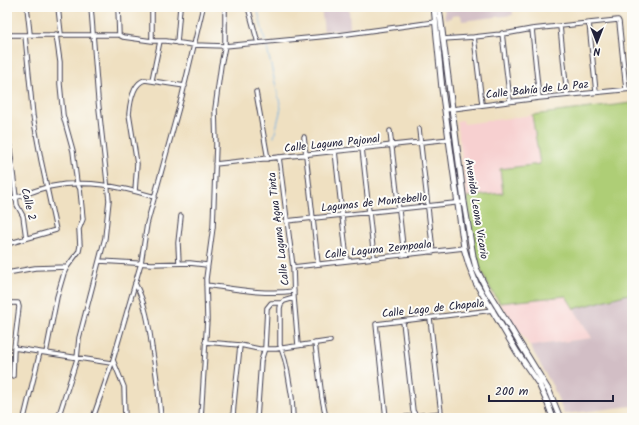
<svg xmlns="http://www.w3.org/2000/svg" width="639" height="425" viewBox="0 0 639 425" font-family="Kalam,sans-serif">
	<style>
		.built { fill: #f7d0d0 }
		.industrial { fill: #d2bec5 }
		.green { fill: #aece76; stroke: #687858 }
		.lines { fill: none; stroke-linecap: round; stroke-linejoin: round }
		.stream { stroke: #71b0e4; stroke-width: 1 }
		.street-casing { stroke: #413e4f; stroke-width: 5.5 }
		.secondary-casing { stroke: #413e4f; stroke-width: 7 }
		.street { stroke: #fff; stroke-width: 3.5 }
		.secondary { stroke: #fff; stroke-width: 5 }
		.labels { text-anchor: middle; stroke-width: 4; stroke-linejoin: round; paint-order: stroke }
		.street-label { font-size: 11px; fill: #22223b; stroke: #fdfcf7 }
	</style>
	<rect width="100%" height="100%" fill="#fdfcf7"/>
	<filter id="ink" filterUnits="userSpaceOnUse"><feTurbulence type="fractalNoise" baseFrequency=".025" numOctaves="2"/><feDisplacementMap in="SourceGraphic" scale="8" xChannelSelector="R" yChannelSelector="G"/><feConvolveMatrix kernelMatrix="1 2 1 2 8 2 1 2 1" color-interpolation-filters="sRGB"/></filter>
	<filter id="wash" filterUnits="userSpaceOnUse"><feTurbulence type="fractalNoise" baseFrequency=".012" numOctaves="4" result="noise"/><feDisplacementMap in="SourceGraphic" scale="16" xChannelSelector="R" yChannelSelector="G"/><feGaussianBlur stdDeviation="0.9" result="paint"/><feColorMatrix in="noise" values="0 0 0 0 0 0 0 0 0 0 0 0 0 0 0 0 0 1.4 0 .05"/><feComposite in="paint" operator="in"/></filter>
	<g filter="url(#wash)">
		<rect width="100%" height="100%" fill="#efe0c1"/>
		<path class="built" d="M532,115L540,164L501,169L504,193L467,197L457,121L463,120L464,124Z
			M566,296L592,338L530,346L500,303Z"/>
		<path class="industrial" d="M321,7H349L350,29L324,31Z
			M444,7H512L513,15L462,21L461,15L451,16V18L445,19Z
			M632,293V406L564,414L553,387L530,346L592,338L574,309Z"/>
		<path class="green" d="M632,103V293L574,309L566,296L500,303C494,294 488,286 484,276C472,252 470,224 467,197L503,193L500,169L540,164L532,115Z"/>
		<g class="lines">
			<path class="stream" d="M257,7L265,41
				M266,44L281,108L274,137"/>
		</g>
	</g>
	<g filter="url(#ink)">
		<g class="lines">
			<defs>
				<path id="street" d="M27,7L30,34
					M58,7L61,34
					M118,7L119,35
					M248,7L258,43
					M589,23L596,92
					M560,26L567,95
					M532,29L539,98
					M502,33L510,101
					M7,35H119L123,37L152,41H166L194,45L225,46L339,35L435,22
					M474,37L482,104
					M443,39L474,37L510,33L532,29L618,20L619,22L626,89
					M152,41V7
					M177,43L180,7
					M152,80L160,41
					M256,92L268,159
					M445,110L539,98L632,89
					M7,126L17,205L23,216L26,238
					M419,129L433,252
					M390,131L404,255
					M304,137L318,264
					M362,148L374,258
					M335,151L347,261
					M279,157L293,267L294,298L298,345
					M215,164L450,139
					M135,191L137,164L129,114C130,103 133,83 145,80L185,86
					M7,200C21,197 34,190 48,187C87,179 118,186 155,197
					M286,221L464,202
					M7,244L56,230L41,160L33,116L25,35
					M100,261L152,264L190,263L207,265
					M179,263L178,243L181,216
					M293,267L464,248
					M7,273L35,268L67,267
					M135,283C146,304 149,325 152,348C156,371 159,395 161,418
					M206,285C235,289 264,295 294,291
					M7,303H18L19,307L14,348L13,376
					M403,321L413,411L416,416
					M205,342L240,345L259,349H276L330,341
					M315,343L322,398L326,418
					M14,348L111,363
					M46,353L57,297L64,273L67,267L79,251L80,246L79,229L83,219L80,189L77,183L73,151L63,115L60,84V62L56,34
					M113,360L124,387L125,418
					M24,418L40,352
					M58,418L77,359L79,338L105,238L109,200L98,99L91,7
					M93,418L113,360L141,263L147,224L182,96L203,7
					M201,418L207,319L206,279L213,227L216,145L215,109L221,65L225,46V7
					M233,418C234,394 238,370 240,345
					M257,418L261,361L265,348L267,308L271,303H282
					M293,418L292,398L288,374L285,360L280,345V308L281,304L284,301L294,298
					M386,418L376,324L493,310
					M398,418L441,413L430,318"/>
				<path id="secondary" d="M434,7L442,89L464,248L469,265L476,283L517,352L539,384L548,404L553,418
					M439,7L464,202L473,256L476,268L487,290L549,391L560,418"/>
			</defs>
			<use href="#street" class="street-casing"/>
			<use href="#secondary" class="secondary-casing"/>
			<use href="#street" class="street"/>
			<use href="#secondary" class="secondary"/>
		</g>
	</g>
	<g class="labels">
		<g class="street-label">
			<text transform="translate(537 89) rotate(-6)" y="4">Calle Bahía de La Paz</text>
			<text transform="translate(332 143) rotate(-6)" y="4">Calle Laguna Pajonal</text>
			<text transform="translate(374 202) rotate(-6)" y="4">Lagunas de Montebello</text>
			<text transform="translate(29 204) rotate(76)" y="4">Calle 2</text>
			<text transform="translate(477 209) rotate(81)" y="4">Avenida Leona Vicario</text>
			<text transform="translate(278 229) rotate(-97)" y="4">Calle Laguna Agua Tinta</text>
			<text transform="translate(378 249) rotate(-6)" y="4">Calle Laguna Zempoala</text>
			<text transform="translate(433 308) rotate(-6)" y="4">Calle Lago de Chapala</text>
		</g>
	</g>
	<rect width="639" height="425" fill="none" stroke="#fdfcf7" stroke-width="24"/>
	<g transform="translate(597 42) rotate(180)" stroke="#fdfcf7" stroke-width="3" paint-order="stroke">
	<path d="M0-3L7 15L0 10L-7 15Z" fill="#22223b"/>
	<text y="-6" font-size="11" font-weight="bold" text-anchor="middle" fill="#22223b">N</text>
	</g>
	<path d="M489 395v6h124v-6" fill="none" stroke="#22223b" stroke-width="2"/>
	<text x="495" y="395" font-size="12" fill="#22223b" stroke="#fdfcf7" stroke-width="3" paint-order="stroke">200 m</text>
</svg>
